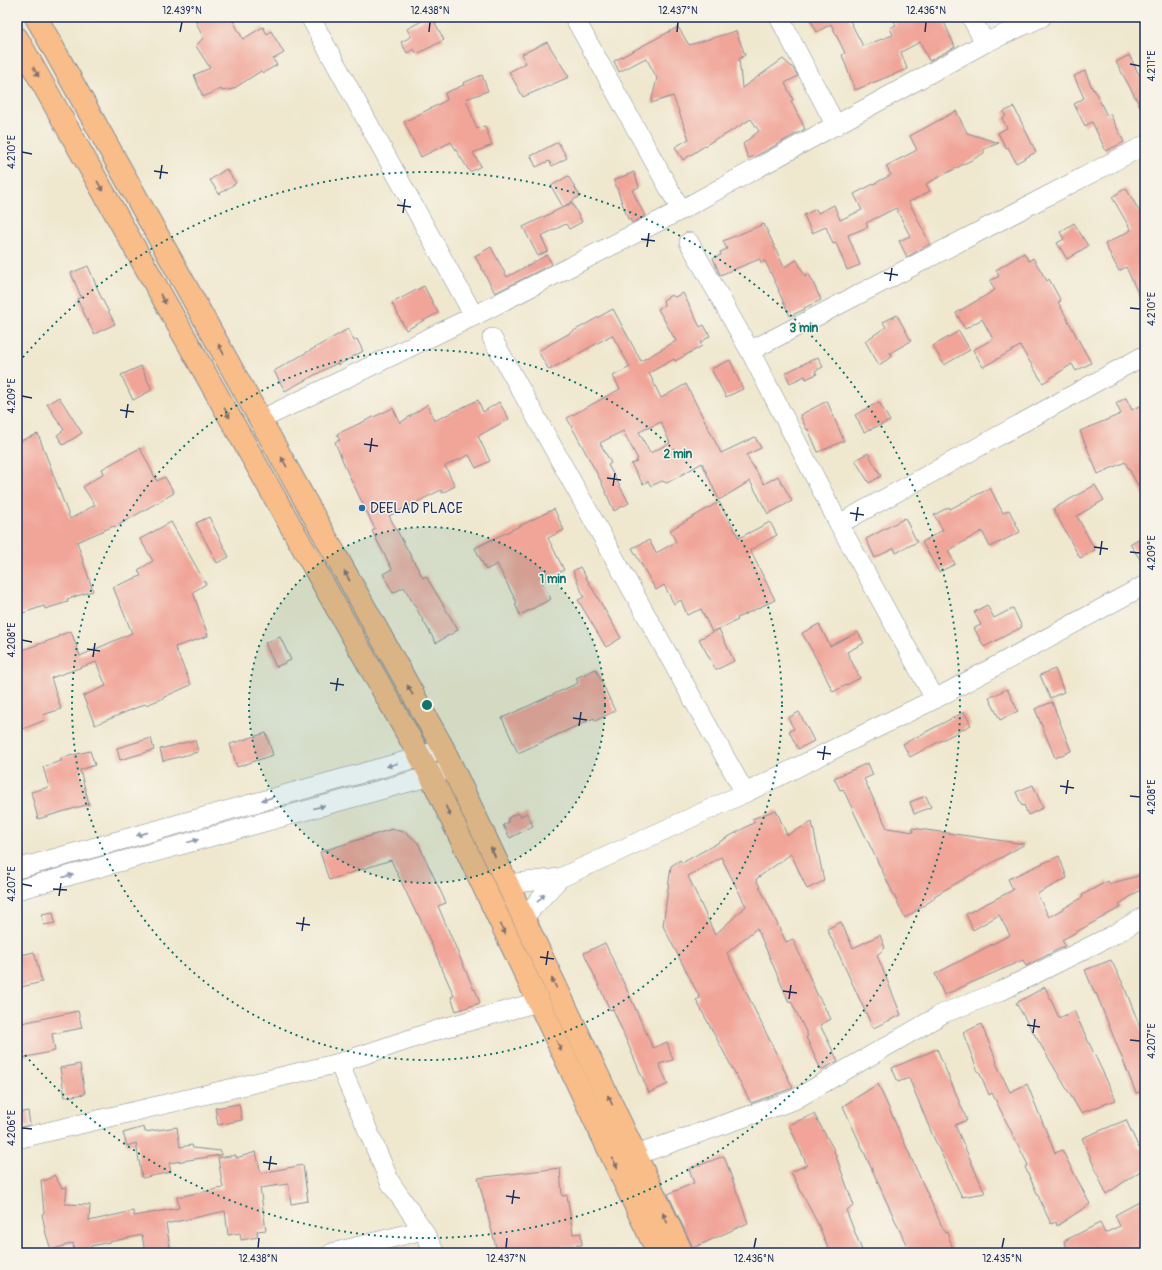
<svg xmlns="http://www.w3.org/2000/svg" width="1162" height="1270" viewBox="0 0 1162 1270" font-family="Pangolin,sans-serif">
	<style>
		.building { fill: #f1a498; fill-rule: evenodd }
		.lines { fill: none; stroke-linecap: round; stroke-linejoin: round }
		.minor-casing { stroke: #858c96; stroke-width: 20 }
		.major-casing { stroke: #858c96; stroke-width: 24 }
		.minor { stroke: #fff; stroke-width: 19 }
		.major { stroke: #f8bd89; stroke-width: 22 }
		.oneway { fill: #7e6f71 }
		.oneway2 { fill: #8d97ae }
		.ticks { fill: none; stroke: #1b2f5e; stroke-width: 1.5 }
		.ring { fill: none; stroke: #0f766e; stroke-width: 2; stroke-dasharray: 2 4 }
		.poi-dot { fill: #1f6fb2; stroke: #f7f3e8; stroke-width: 1.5 }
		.labels { text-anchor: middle; stroke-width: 3; stroke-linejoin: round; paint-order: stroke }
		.poi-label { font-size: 14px; fill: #1b2f5e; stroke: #f7f3e8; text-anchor: start }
		.centre { fill: #0f766e; stroke: #f7f3e8; stroke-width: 2 }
		.ring-label { font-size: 12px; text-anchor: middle; font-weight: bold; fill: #0f766e; stroke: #f7f3e8; stroke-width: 3; stroke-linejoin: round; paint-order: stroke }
		.neatline { fill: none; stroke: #1b2f5e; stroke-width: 1.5 }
		.ticks-label { font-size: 10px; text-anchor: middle; fill: #1b2f5e }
	</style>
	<rect width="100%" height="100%" fill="#f7f3e8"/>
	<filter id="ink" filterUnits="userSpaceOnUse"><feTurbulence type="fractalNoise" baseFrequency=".025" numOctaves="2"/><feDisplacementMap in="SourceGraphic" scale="8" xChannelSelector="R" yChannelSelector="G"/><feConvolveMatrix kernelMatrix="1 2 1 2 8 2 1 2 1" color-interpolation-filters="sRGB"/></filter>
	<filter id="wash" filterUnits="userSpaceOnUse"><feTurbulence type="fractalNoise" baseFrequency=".012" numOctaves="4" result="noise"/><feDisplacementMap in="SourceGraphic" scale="16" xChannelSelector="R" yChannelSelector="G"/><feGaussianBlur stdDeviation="0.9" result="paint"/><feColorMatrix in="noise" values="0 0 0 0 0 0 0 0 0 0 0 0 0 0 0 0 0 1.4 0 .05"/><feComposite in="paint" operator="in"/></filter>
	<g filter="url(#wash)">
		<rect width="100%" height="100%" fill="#efe8cf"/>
		<g id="blocks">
			<path class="building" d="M194,17H231L243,39L263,27L267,34L271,31L284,53L273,59L277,65L263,73L261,71L233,89L222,91L221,89L203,97L194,75L210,68L196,46L203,38Z
				M429,17H432L444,40L417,54L414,49L407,53L401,42L411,37L407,29Z
				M809,17H848L863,46L893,35L890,28L896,25L892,17H942L955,47L929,61L920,42L901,52L907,69L855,90L842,55L845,53L831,24L817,32Z
				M678,27L689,45L736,31L745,55L739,59L742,88L783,59L793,68L798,76L785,83L793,100L791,101L805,129L756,156L748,158L743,144L759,131L751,119L718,139L717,138L683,160L675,147L689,139L673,96L651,103L657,78L646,58L619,72L614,61Z
				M547,42L569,77L523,97L509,72L526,63L522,54Z
				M1129,55L1145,86V115L1116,62Z
				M1085,71L1093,90L1094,89L1107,116L1110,114L1124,142L1106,151L1092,122L1085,126L1074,104L1084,98L1074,76Z
				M482,75L488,91L466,99L477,129L485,126L492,145L473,153L481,166L470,172L451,142L421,157L404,122L447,100L445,93L464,85L463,83Z
				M1014,107L1036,152L1016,163L1008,147L1006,148L998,133L1007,128L1002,118L1006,116L1003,112Z
				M956,111L967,133L999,143L984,149V153L979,156L926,184L930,191L909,202L930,244L907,257L899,241L910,236L896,208L866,223L868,227L848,235L860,265L847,270L836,243L833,244L826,227L812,233L804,215L816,209L818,213L834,205L840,220L862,210L854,194L891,175L886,166L917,150L910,136Z
				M558,142L567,158L552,166L549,161L536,167L531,156Z
				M226,169L236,183L219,194L210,180Z
				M634,172L639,187L632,190L645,216L632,223L630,219H628L614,180Z
				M568,176L580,196L563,207L551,186Z
				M1126,188L1145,221V308L1126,267L1119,271L1105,244L1131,230L1112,197Z
				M572,203L582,222L569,229L566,224L541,236L548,251L538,256L523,227Z
				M1074,223L1088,246L1067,259L1057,243L1064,239L1060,232Z
				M764,224L784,267L797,260L805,276L809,274L821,300L804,308L805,309L790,316L778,290H779L765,261L761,263L760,259L720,275L713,258L721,255L720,252L727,249L723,241Z
				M491,247L507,277L547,255L552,264L495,293L475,256Z
				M1024,253L1029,261L1033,258L1047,281L1049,279L1061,301L1058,302L1091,363L1076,371L1072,364L1043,383L1020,346L983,367L973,350L993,339L982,319L965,329L956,313L995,290L990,281L999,276L996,270Z
				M88,266L101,297L115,324L94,334L77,299L81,297L71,273Z
				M424,286L438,313L406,330L392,303Z
				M683,293L700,327L704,325L710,336L700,343L702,346L675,361L674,359L649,373L661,398L686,384L721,453L755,437L761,448L746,455L764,484L778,476L792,501L768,514L750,481L719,500L702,463L667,483L662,481L651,486L648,481L643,484L631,464L637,462L636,460L638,459L623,431L600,443L611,463L608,465L629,503L614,511L600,479L567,418L620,389L613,376L630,367L612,335L549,370L538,351L613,309L641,361L676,341L658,309L664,305L663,300L671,295L675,297ZM661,422L670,443L650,453L639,432Z
				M897,315L911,341L890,353L893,356L879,365L865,341L886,327L883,322Z
				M348,329L354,341L357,339L363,351L338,365L337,363L285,391L274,371Z
				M959,331L970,350L944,365L933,346Z
				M818,357L823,367L815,371L817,374L806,379L805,376L790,383L785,373Z
				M730,360L743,389L726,397L711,369Z
				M141,366L152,390L133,400L121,375Z
				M59,397L82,433L63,445L57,435L64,430L47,404Z
				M1126,398L1132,410L1139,406L1145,418V498L1125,462L1098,474L1080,431L1121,414L1116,403Z
				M478,400L483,412L499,402L509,419L478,436L490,461L476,468L469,455L445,466L455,486L442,493L441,490L389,516L423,578L426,576L458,630L436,643L404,587L393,593L383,574L392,569L372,531L375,529L346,469L335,442L340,440L337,434L393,408L400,423L428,404L434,421Z
				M827,401L844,441L818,452L808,429L807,430L800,415Z
				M879,402L890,421L864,432L855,415Z
				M38,434L70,519L95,505L83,487L104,473L102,469L140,448L157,481L165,477L174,493L115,527L114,526L77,542L93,591L67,599L68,602L45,609L44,606L17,615V442Z
				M868,453L881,476L869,483L855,460Z
				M1095,485L1104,500L1077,516L1095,550L1080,558L1053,509Z
				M990,488L1003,513L1009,510L1020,532L990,547L982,531L948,551L955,564L939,572L922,542L943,530L934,515L949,507L950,509Z
				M719,502L739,538L770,522L777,535L750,550L775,600L737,618L738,620L719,629L734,661L716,670L699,639L719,629L712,632L701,609L687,615L681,600L674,604L664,585L656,590L632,548L649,540L656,553L676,542L670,530Z
				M554,509L564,530L548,538L564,570L542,582L551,599L520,615L515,604L517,603L497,564L486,570L475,548Z
				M209,517L229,557L217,563L196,523Z
				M905,518L917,542L896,553L894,548L875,558L866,539Z
				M171,522L206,584L193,592L208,636L175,647L191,685L164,697V698L146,705L145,704L95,725L83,696L106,686L96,662L51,678L61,709L43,715L45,720L23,729L17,713V652L59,637L58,636L71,631L80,656L132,633L113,587L141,576L138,570L153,561L140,539Z
				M1145,535V567L1130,544Z
				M580,567L621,638L606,647L578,600L584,597L573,571Z
				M987,605L994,618L1013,608L1022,627L984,647L974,628L981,625L974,612Z
				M819,624L830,646L858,632L864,643L847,652L860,678L833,692L821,667L802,633Z
				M280,637L291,660L276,667L265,643Z
				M596,669L615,711L595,721L594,718L518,753L502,718L578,683L576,678Z
				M1055,669L1064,692L1050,698L1040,675Z
				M1007,689L1018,711L1000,720L989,698Z
				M1052,702L1071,751L1055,758L1035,709Z
				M799,712L814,741L798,749L789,731L794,729L788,718Z
				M964,712L971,725L910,757L903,744Z
				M266,733L273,755L237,767L230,744Z
				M151,738L154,750L120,760L117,748Z
				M195,740L198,752L163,761L160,749Z
				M90,751L95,765L80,770L89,804L38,819L31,792L49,787L43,767L61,761V758Z
				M868,763L873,775L864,779L887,828L914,832L912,828L1025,844L934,896L935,898L905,918L860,825L843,789L840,790L834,778Z
				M1033,785L1043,808L1028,815L1024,805L1022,806L1016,792Z
				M926,796L931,807L914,814L910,802Z
				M776,810L787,835L812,822L824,881L807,889L791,854L756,879L786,942L793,939L816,992L831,1019L820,1025L838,1061L821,1070L806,1037L808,1036L791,1001L789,1002L757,928L727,953L793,1088L751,1103L696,1000L700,998L663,926L671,866L680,860L682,863L755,822L752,819ZM721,857L746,906L715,935L688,876Z
				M517,813L521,816L527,813L533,826L510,838L503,825L508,823V818Z
				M392,829L407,833L418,843L446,903L438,906L474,990L475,989L480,1003L456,1011L451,997L454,996L418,914L417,915L391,860L329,880L320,852Z
				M1059,856L1067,878L1037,894L1049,917L1083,897L1082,895L1108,881L1109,884L1145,874V887L1119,904L1121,907L1062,940L1065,946L1026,966L1023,960L944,995L935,974L1010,935L999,915L973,930L966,914L1013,890L1008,879Z
				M53,912L55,923L44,925L42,914Z
				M841,922L853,948L880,935L885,948L877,955L901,1015L873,1028L827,929Z
				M605,943L632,1001L653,1048L667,1042L673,1060L659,1064L668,1084L649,1093L613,1009L610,1010L584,953Z
				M34,952L42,982L17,988V956Z
				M1111,960L1124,986L1145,1040V1090L1136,1093L1096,993L1095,994L1085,970Z
				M1045,987L1059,1018L1074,1011L1116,1100L1081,1113L1016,1003Z
				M78,1011L82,1028L52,1034L55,1051L17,1059V1024Z
				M981,1024L997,1062L996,1063L1010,1092L1027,1084L1055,1153L1062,1150L1090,1204L1057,1226L1056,1222L1051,1224L1025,1167L1028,1165L992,1093L989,1095L979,1071L978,1072L963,1033Z
				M937,1049L967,1120L955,1125L985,1193L962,1197L932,1134L909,1078L898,1082L892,1068Z
				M80,1064L85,1094L65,1097L60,1068Z
				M878,1084L945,1233L947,1232L953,1249L945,1253H910L843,1106Z
				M239,1104L242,1120L218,1125L215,1108Z
				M28,1111L30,1125L17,1128V1113Z
				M814,1114L833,1148L854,1206L846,1210L863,1253H830L819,1226L791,1172L807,1165L789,1125Z
				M1126,1120L1139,1148L1145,1145V1168L1106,1194L1082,1138Z
				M144,1127L145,1132L177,1127L180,1147L192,1145L193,1148L221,1151V1155L169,1163L171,1172L142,1178L136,1143L127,1146L123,1133Z
				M256,1152L261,1173L303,1165L308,1201L291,1204L288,1184L260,1188L266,1230L257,1231L258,1237L241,1240L240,1233L228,1235L225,1211L166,1224L171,1253H145L142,1235L91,1246V1253H74L73,1243L51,1250L46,1234L42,1214L44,1213L41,1180H47L54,1175L62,1188L67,1187L65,1204L90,1205L89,1221L133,1211L134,1216L179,1208L177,1197L223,1188L218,1158L236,1155V1158Z
				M724,1156L748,1223L693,1248L668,1194L694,1183L689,1169Z
				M560,1168L562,1196L567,1195L573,1234L581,1233L582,1245L497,1251L478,1178Z
				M1145,1199V1253H1069L1064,1241L1100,1223L1105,1233L1120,1226L1115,1215Z"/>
		</g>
	</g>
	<g filter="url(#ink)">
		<use href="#blocks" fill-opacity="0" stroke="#858c96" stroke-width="1"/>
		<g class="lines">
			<defs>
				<path id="minor" d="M310,17L474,316
					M574,17L681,210
					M779,17L836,126
					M971,17L985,43
					M689,242L750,351L839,524L935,699
					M492,338L745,793
					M750,351L1145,145
					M260,420L474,316L681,210L985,43L1042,17
					M839,524L1145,355
					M17,869L420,757L443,748
					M508,884L560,878L745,793L935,699L1145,585
					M17,890L431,776L445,770
					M523,918L560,878
					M339,1063L390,1182L423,1230L435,1253
					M17,1139L339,1063L440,1029L538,1002
					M636,1155L794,1100L944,1013L999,992L1115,934L1145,916
					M332,1253L423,1230"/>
				<path id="major" d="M36,17L443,748L682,1253
					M17,38L431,776L658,1253"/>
			</defs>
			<use href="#minor" class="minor-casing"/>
			<use href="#major" class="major-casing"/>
			<use href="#minor" class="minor"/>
			<use href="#major" class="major"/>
		</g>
		<defs><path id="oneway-solid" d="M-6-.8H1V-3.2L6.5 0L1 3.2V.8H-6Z"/></defs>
		<g class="oneway">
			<use href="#oneway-solid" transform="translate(36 72) rotate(61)"/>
			<use href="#oneway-solid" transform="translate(100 186) rotate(61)"/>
			<use href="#oneway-solid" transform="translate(163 299) rotate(61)"/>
			<use href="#oneway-solid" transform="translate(221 349) rotate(-119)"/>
			<use href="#oneway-solid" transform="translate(227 413) rotate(61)"/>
			<use href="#oneway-solid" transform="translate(284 462) rotate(-119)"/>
			<use href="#oneway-solid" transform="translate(347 576) rotate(-119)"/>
			<use href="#oneway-solid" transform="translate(410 690) rotate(-119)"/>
			<use href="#oneway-solid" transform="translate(448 811) rotate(65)"/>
			<use href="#oneway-solid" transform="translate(493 852) rotate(-115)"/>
			<use href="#oneway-solid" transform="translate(503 929) rotate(65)"/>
			<use href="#oneway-solid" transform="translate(554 983) rotate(-116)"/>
			<use href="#oneway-solid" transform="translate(559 1046) rotate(64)"/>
			<use href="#oneway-solid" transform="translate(610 1100) rotate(-116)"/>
			<use href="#oneway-solid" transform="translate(615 1163) rotate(64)"/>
			<use href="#oneway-solid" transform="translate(665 1218) rotate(-115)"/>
		</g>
		<g class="oneway2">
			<use href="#oneway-solid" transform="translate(392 765) rotate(164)"/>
			<use href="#oneway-solid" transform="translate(267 799) rotate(164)"/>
			<use href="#oneway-solid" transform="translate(319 807) rotate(-15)"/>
			<use href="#oneway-solid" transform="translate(142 834) rotate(164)"/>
			<use href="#oneway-solid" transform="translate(193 841) rotate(-15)"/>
			<use href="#oneway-solid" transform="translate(68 876) rotate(-15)"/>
			<use href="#oneway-solid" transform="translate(541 898) rotate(-47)"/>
		</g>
	</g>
	<path class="ticks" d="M180,32L182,22M429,32L430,22M677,32L678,22M925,32L926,22M1130,64L1140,66M22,152L32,154M154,171L168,173M160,179L162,165M397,205L411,207M403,213L405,199M641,239L655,241M647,247L649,233M884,273L898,275M890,281L892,268M1130,308L1140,309M22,396L32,398M120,410L134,412M126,418L128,404M364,444L378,446M370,452L372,438M607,478L621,480M613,486L615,473M850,513L864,515M856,521L858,507M1094,547L1108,549M1130,552L1140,553M1100,555L1102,541M22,640L32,642M87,649L100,651M93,657L95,643M330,683L344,685M336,691L338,678M573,718L587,720M579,726L581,712M817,752L831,754M823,760L825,746M1060,786L1074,788M1066,794L1068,780M1130,796L1140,797M22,884L32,886M53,889L67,890M59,896L61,883M296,923L310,925M302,931L304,917M540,957L554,959M546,965L548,951M783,991L797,993M789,999L791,985M1027,1025L1040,1027M1033,1033L1035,1019M1130,1040L1140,1041M22,1128L32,1129M263,1162L277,1164M269,1170L271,1156M506,1196L520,1198M512,1204L514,1190M258,1248L259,1238M506,1248L507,1238M754,1248L756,1238M1002,1248L1004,1238"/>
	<circle cx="427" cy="705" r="178" fill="#0f766e" fill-opacity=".12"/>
	<g class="ring">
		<circle cx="427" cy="705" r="178"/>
		<circle cx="427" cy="705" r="355"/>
		<path d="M19 362A533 533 0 1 1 19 1048"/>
	</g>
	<circle class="poi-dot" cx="362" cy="508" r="4"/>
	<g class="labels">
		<g class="poi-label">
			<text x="370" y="513">DEELAD PLACE</text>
		</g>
	</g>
	<circle cx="427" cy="705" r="6" class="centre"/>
	<g class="ring-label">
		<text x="804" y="332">3 min</text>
		<text x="678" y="458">2 min</text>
		<text x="553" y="583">1 min</text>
	</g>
	<rect width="1162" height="1270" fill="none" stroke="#f7f3e8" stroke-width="44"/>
	<rect x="22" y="22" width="1118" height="1226" class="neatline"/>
	<g class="ticks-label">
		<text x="182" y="14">12.439°N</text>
		<text x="430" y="14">12.438°N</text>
		<text x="678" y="14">12.437°N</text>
		<text x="926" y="14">12.436°N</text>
		<text transform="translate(1151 66) rotate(-90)" y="4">4.211°E</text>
		<text transform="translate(11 152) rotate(-90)" y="4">4.210°E</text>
		<text transform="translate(1151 309) rotate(-90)" y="4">4.210°E</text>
		<text transform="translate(11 396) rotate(-90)" y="4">4.209°E</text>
		<text transform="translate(1151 553) rotate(-90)" y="4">4.209°E</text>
		<text transform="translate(11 640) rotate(-90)" y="4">4.208°E</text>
		<text transform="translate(1151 797) rotate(-90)" y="4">4.208°E</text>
		<text transform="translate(11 884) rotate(-90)" y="4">4.207°E</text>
		<text transform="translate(1151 1041) rotate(-90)" y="4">4.207°E</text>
		<text transform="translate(11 1128) rotate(-90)" y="4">4.206°E</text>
		<text x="258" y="1262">12.438°N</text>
		<text x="506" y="1262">12.437°N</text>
		<text x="754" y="1262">12.436°N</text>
		<text x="1002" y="1262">12.435°N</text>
	</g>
</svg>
